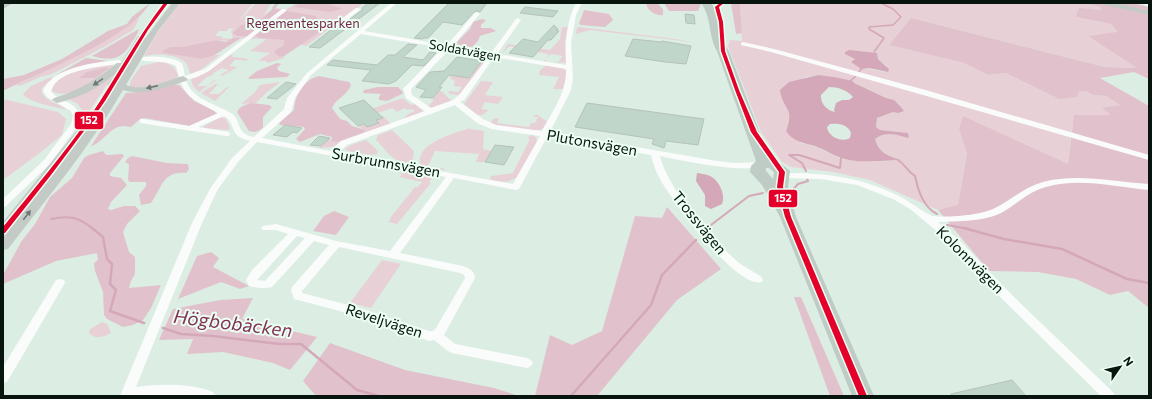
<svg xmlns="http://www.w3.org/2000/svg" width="1152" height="399" viewBox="0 0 1152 399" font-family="Commissioner,sans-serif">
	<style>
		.green { fill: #e8d0d7; fill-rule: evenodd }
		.forest { fill: #e1c2cc }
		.water { fill: #d4a8b8; fill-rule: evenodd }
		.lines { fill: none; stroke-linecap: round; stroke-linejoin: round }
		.stream-far2 { stroke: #d4a8b8; stroke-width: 1.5 }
		.stream-far1 { stroke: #d4a8b8; stroke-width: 2 }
		.stream { stroke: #d4a8b8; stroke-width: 2.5 }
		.building { fill: #c0d6ca; stroke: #b5c3bb }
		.street { fill: #fafcfb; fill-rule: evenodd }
		.secondary { fill: #c4cbc7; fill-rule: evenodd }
		.highway { fill: #bfccc6; fill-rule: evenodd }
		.bus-1-casing { stroke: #ebfff3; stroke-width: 3 }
		.bus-1 { fill: #e4002b; fill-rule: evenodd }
		.oneway { fill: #6f7974 }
		.labels { text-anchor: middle; stroke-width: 4; stroke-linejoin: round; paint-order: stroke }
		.far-park-label { font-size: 13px; fill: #742349; stroke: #ebfff3 }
		.far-street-label { font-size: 13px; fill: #08140e; stroke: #ebfff3 }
		.street-label { font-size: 15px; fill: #08140e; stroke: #ebfff3 }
		.near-water-label { font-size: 19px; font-style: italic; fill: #833156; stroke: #ebfff3 }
		.line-badge { stroke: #ebfff3; stroke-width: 1.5 }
		.badge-label { font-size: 11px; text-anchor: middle; font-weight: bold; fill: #fff }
	</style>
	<rect width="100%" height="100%" fill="#dcede3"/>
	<path class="green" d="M180,3H253L240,19L242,18L256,3H271L264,16L273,8L287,9L297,3H364L306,46L284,41L283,46L275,50V53L279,57L284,56V58L268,63L266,61H258L270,53L250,51L267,39L233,38L231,31L234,29L229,28L227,31H219L215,36H222L221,38L232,39L229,41L216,40L164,53L202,59L216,55H220L200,70L190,74C189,70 188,65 185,62C176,54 155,53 144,56L158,32Z
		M746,3H1084L1101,7L1100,10L1076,17L1111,24L1117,33L1088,36L1138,68L1105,67L911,18L889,45L964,63L988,75L1006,73L1059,99L1079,91H1086L1093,95L1106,96L1121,105L1103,108L1112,115L1072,127L1068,164L959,129L967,154L958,206L938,210L870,180L833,172L791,167L782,162L761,132L728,46L730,40L742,41L740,4ZM855,51L877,53L878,59L887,66L886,72C873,70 863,68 851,62L855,59L852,56ZM818,75L853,81L854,83L886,98L894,100L898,113L893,112L877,118L876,127L880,130L908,133L909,137C896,136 886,131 875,139C879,155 887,153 898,160L859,161L841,159L817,147L801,143L786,131C792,114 789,111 781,95L805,77Z
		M140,17L133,30L104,47L52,74L40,77L20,86L16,85L85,51Z
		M562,27H568L565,42L566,63L553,62H558L563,56L551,54L545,60L548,62L544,61L549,55L548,54L510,46L502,53L508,44L550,50L560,39Z
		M579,27L675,39L692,42L590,30L576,34L577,28Z
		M230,55H233L232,57L249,59L243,62L244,60H235L229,66L237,67L241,65L222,76L220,75L229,70L222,68L212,74L213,75L207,77L197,86H207L214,80H216L199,92L193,86L191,80L192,78L204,74Z
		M484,55L488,56L489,58L460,95L450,94L448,91L458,92L462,87L454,86L455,81L451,79L450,75L469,78L481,62L485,61Z
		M159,62C168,62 173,65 178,74L177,80L143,88L130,87V82L141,66Z
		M113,64V66C100,77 69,102 52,91C53,71 98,66 113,64Z
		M547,65C554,67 564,66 568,73L563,89H553L559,77L539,75L540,70Z
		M114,74L88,113H84L78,104L70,100L71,98Z
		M51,77L52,79L42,88C39,100 61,104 67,110C57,107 29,103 23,94L31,86Z
		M481,81L493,82L485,95L503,97L498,104L485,102L481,109L489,110L482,115H477L464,104Z
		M280,82L266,93L256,103L241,104L254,93L260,85Z
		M215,84H218L209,94H219L227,87H229L215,101L201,93Z
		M439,91H441L452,101L432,108L428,106L433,101V99L437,94L436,93Z
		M403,98L411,105L415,104L422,110V112L403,119L408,114L415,111L412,109L407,110L405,108L397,112L392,108L366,117L362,112Z
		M3,99L58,112L66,119L62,135L41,152L3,180Z
		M536,114L548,122C545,126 544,129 539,130C530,132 499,127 491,123L493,119L499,118L497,123L529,127L531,123H535L538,117H533Z
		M381,116H383L391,124L332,147L319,148L330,138V140L337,142L363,133L362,128L358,126L378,123L376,120L383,118Z
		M220,117L226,119L230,128L228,130L204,128L203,127Z
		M470,128V129L484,131L483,149L492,151L485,162H476L479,154L435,151L428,166L446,169L441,170L421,166C412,144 455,133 470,128Z
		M392,130L414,151L413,160C400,171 385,149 376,140L378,135Z
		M531,135L536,137L537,142L517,177C509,183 499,183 490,179L491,176L513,173L530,139L527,138Z
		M366,140L378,151L377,154L372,155L348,151L345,149L351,145Z
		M410,171L442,175L440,178H432L429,182L431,183L397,224L388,222L391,218H390L415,187H418L422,182L400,177L402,174L399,173Z
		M382,260L401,264L371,308L350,303Z
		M102,322L107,324L111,333C103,337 96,340 89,333L90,329Z"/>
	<path class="forest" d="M150,3C131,38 40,72 3,91V79L24,75L62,59L108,31L127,24L132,17Z
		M276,3H280L274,9L316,16L319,21L317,25L326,28L284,56L279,57L275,53V50L283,46L284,40L259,38L256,36H237L233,33L241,25L258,22L273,9L272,8Z
		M300,3H326L342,9L329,12L294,7Z
		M646,3H657L663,9V15C656,16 647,11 646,3Z
		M664,3H697L701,4L698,11H669Z
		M731,3H746L740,4L742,33L736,34Z
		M1084,3H1132L1149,7V79L1134,72L1100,78L1149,106V308L1128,291L1110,295L1076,279L1038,272L989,271L938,210L958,205L967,154L959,129L963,116L1068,164L1074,115H1111L1102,108L1120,105L1106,96L1093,95L1086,91H1079L1077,97L1059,99L1006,73L988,75L964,63L889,45L911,18L1105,67L1137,68L1088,36L1117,32L1111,24L1076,17L1079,8L1100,10L1101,7Z
		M584,10L609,14L613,20L605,27L581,25L579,24Z
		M482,19L486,20L481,25V28H491L496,31L480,36L478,41L472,47L455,44L470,29L473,22Z
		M139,29C138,33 135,38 132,42C122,60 111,61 92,56Z
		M233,38H241L213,56L202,59L164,53L162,51L170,47H183L216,40L226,42Z
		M86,58L108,61L74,68L56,75Z
		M277,63L281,64L277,68L279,71L290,74L287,77L250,79L248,78L257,71Z
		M108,67L109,68L95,78H79L87,72Z
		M319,76L349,82L351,85C347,96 336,98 332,108L340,119L347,121L352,126L365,130L363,133L337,142L331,141L332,137L320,134L300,142L296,139L305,129L304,127L280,125L279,123L294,110C295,95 303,80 319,76Z
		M171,84L179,85L194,101L213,110L217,114L190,126L144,118L140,119L131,127C128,127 126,126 124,126C110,126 103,143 91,146L126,93L143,92Z
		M378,87H398L403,92L402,94L387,101L379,100V97L381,94L363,93L364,90Z
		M251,103L269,105L272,107L263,117V127L260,130L255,132L249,131L247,128L237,112C240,106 245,105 251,103Z
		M103,151L106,155L122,154L124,156L110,173V176L121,178L127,185L111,202L108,209L111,210L124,206H135L140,211L127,224L123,232L129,252L135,257V274L131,281L129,288L161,285L151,308L143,320L133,325L123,327L107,319L104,315L103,292L95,271L94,263L98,260L97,253L56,261L3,284V275L21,242L35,224L50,197L72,178L84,158L89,155Z
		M132,156L167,163L188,164L189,169L186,173C162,171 162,188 151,203L141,205L139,195L146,186V182H130L128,180L129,164L125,162L128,158Z
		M667,207L721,269L677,300L597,396H535L550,335L572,345L602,331L635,216L662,218Z
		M334,211L349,217L336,235L313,231L324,216Z
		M211,252L219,258L213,267L249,286L240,289L221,282L178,299L197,256Z
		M794,297H801L844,396H830Z
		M253,298L242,319L317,337L290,370L273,363L223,352L187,354L193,339L159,340L173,309L220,300Z
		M330,343L405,370L494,388L519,396H316L303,381Z"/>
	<path class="water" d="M849,50L877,53L878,59L889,69L888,72L869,68L861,69L851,62L855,59L845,54V52Z
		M818,75L834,77L853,81L854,83L886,98L894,100L900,106L904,111L898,113L893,112L877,118L876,127L880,130L908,133L909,138C897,135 885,131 875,139C879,153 887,155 900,160C883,160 857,164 841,158C832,155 824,149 815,146C804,143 793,142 786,131C795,106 783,111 780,90L789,82ZM829,87C838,87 847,90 853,97L849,100H842L836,103L834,110L835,112C827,111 820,103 821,95ZM830,124C838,123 848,124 851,133L850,138C842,143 828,137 827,127Z
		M697,173C701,174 706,174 710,176C719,180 726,195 722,204L711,209L705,206V195L696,181Z"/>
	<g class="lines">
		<path class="stream-far2" d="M874,52L884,38L869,29V27L893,25L901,17L893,9L881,3
			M859,72L863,67
			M849,82L856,76"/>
		<path class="stream-far1" d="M898,160C906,165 906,170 915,176C918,190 923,207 937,214
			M806,171L802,163L789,155H799L840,168L841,158
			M791,192L798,184L808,181L807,178
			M51,219C69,215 79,217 93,229
			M947,225L969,229
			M707,228L749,196L763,193"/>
		<path class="stream" d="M92,228L103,237L107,259L112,264L110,284L116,290L110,311L144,323
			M964,228L1004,239L1062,249L1127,279L1149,283
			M163,328L181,334L213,336L279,344H301L357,390L379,396
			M571,396L651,305L662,275L696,240"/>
	</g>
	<path class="building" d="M368,3H380L320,48L309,47L336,26H341L362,10V8Z
		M449,3H487L480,12L476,11L474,12L462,25L443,22L428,38H424L422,39L414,38Z
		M525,7L558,11L553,17L520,13Z
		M685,14L694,15L695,24L686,23Z
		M554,25L558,29L556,30L559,31L551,40H548L533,57L509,53L523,39L538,42Z
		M633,39L661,42L662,41L691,46L686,64L665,62L625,56Z
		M408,44L417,45L403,57L423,60L430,52L436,53L424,66L412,65L396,81L389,84L362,81L371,70L327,65L333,60L377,65L388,55H395Z
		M457,57L482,61L469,78L449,75L439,87H442L433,98L420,97L426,90L416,87L430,72L444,71Z
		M286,82L296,84L277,99L267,98Z
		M364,100L383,118L376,120L379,123L367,127L364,124L358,126L339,108Z
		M587,103L704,119L698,145L666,141L664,148L652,144L654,139L575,127Z
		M285,125L302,128L297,133L293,132L287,137L273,135Z
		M319,136L330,138L321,146L310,145Z
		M495,145L514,147L504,165L485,162Z
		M1012,380L1026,396H951V394Z"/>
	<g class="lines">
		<path class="street" d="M391,3H397L364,31L447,45L475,13L477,12L480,14L479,15L453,46L491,53L516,19L518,18L521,20L497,54L566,65C565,43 566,23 576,3H582L576,15L571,43L573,79L571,90L550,132L717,161L735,163L764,162L765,164C752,176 679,160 660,156C668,190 712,239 738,262C744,267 761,275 763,279L762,282C736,289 673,201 661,181C656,172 653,164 651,155L547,137L519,189L516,190L454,178L400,253L463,266C470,269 474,270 475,278L444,335L455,344L527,358L531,360L533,363L531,366L527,368L452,353L448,351L434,340L429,341L359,316L294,299L291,290L292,287L329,245L314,241L272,287C264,289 257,288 249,286L246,280L252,270L288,234L276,230H263L261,228L263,226L276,224L336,241L390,251L446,177L257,142L238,162L218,189L202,223L136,387C161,384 189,383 213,392L215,396H120L192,223L210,189L232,158L250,141C227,136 237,123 224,116L198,127L229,132L230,134L229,136H226L140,123V119H143L189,126L218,113C191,98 183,98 176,66C164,59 147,64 140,59C146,54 177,57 182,64C184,67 184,73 185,76L205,69L282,9H286V11L209,71L197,77L186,80C191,99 216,104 231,113C243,121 234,133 254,137L284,109L287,98L307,73ZM361,34L443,48L403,89L406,98L425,111L341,141L330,151L262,138L291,112L295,98L311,75ZM450,49L489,56L459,95L453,100L431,108L412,95L411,89ZM494,57L566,69C567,92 552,112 542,131L496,125L483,119L460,102L465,99ZM455,105L477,123L491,129L540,136L513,184L338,153L347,145ZM297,236L305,238L265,281L257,280ZM339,247L460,273L464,275L465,278L436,328L433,331H429L360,308L302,293V291Z
			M1140,3H1149V7Z
			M356,8L361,9L340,25H336V23Z
			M743,42L774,49L929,91L1149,155V160L923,95L771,52L741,45V43Z
			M119,60L121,61V63C101,68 58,68 51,91L53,94C66,104 82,103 79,124L50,164L6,206L3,207V199L44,160L71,124L73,116L71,111L47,97L43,91C52,67 97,62 119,60Z
			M781,173C822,172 862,177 899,196C906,199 927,215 933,216C948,218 982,215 995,208C1012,199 1025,187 1043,182C1077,173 1114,182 1149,184V190C1116,187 1079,177 1046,187C1029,191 1016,205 1001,213C982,222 959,221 938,222L959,240L1014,297L1113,392L1115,396H1101L992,289L944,237L910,209L893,199L857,185L821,179L778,178L777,176Z
			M60,279L64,280L65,283L7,382L3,383V367L56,280Z"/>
		<path class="secondary" d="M13,3L3,9L4,3Z
			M172,3H180L158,31L126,85C145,92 165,81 183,76L188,79L186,81C166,87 144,97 123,90C90,147 48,197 8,249L3,250V237L5,235H3V222L78,129L82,128L87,131L115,87H109L107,85L114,75C97,89 78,98 57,103L52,100L54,98C78,91 98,79 117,63H121L138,36H144L145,38L144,40Z
			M1104,3H1117L1149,11V15L1105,5Z"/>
		<path class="highway" d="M701,3H711C722,18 719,36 729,51L770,160L778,161L790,171L788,187L796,217L874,396H852L780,217L762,185L750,172L751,166L756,161L717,51C708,36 712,18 701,3ZM766,168H769L774,172L773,179L766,171Z"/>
		<defs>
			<path id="bus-1" d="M164,3H168L148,30L105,101L84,131L51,175L5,233H3V227C33,190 64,154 91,115C116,78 137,38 164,3Z
				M720,3H724L719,7L723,22L725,51L739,90L757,132L785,172L783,187L791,217L867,396H859L785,217L777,187L779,172L751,132L735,90L721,51L719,22L715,7Z"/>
		</defs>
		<use href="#bus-1" class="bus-1-casing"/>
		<use href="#bus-1" class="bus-1"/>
	</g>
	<defs><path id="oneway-solid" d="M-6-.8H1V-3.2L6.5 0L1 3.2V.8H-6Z"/></defs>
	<g class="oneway">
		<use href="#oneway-solid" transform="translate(98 82) rotate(146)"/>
		<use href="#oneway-solid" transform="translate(152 87) rotate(167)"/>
		<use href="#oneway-solid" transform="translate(27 215) rotate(-52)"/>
	</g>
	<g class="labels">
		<g class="far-park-label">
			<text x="303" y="28">Regementesparken</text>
		</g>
		<g class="far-street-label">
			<text transform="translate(465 50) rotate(10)" y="5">Soldatvägen</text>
		</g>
		<g class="street-label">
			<text transform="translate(592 143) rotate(10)" y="5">Plutonsvägen</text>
			<text transform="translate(386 163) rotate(10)" y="5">Surbrunnsvägen</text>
			<text transform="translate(699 223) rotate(51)" y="5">Trossvägen</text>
			<text transform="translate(970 260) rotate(45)" y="5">Kolonnvägen</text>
			<text transform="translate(384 321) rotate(18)" y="5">Reveljvägen</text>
		</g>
		<g class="near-water-label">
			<text transform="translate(233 323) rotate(7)" y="7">Högbobäcken</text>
		</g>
	</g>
	<g class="line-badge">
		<rect x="74" y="111" width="30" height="19" rx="4" fill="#e4002b"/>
		<rect x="768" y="189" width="30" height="19" rx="4" fill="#e4002b"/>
	</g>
	<g class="badge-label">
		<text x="89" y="124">152</text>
		<text x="783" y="202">152</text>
	</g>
	<rect width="1152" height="399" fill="none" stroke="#08140e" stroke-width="8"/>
	<g transform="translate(1120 367) rotate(56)" stroke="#ebfff3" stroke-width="3" paint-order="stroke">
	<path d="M0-3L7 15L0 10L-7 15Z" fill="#08140e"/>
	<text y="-6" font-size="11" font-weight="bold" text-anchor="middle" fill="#08140e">N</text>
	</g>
</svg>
